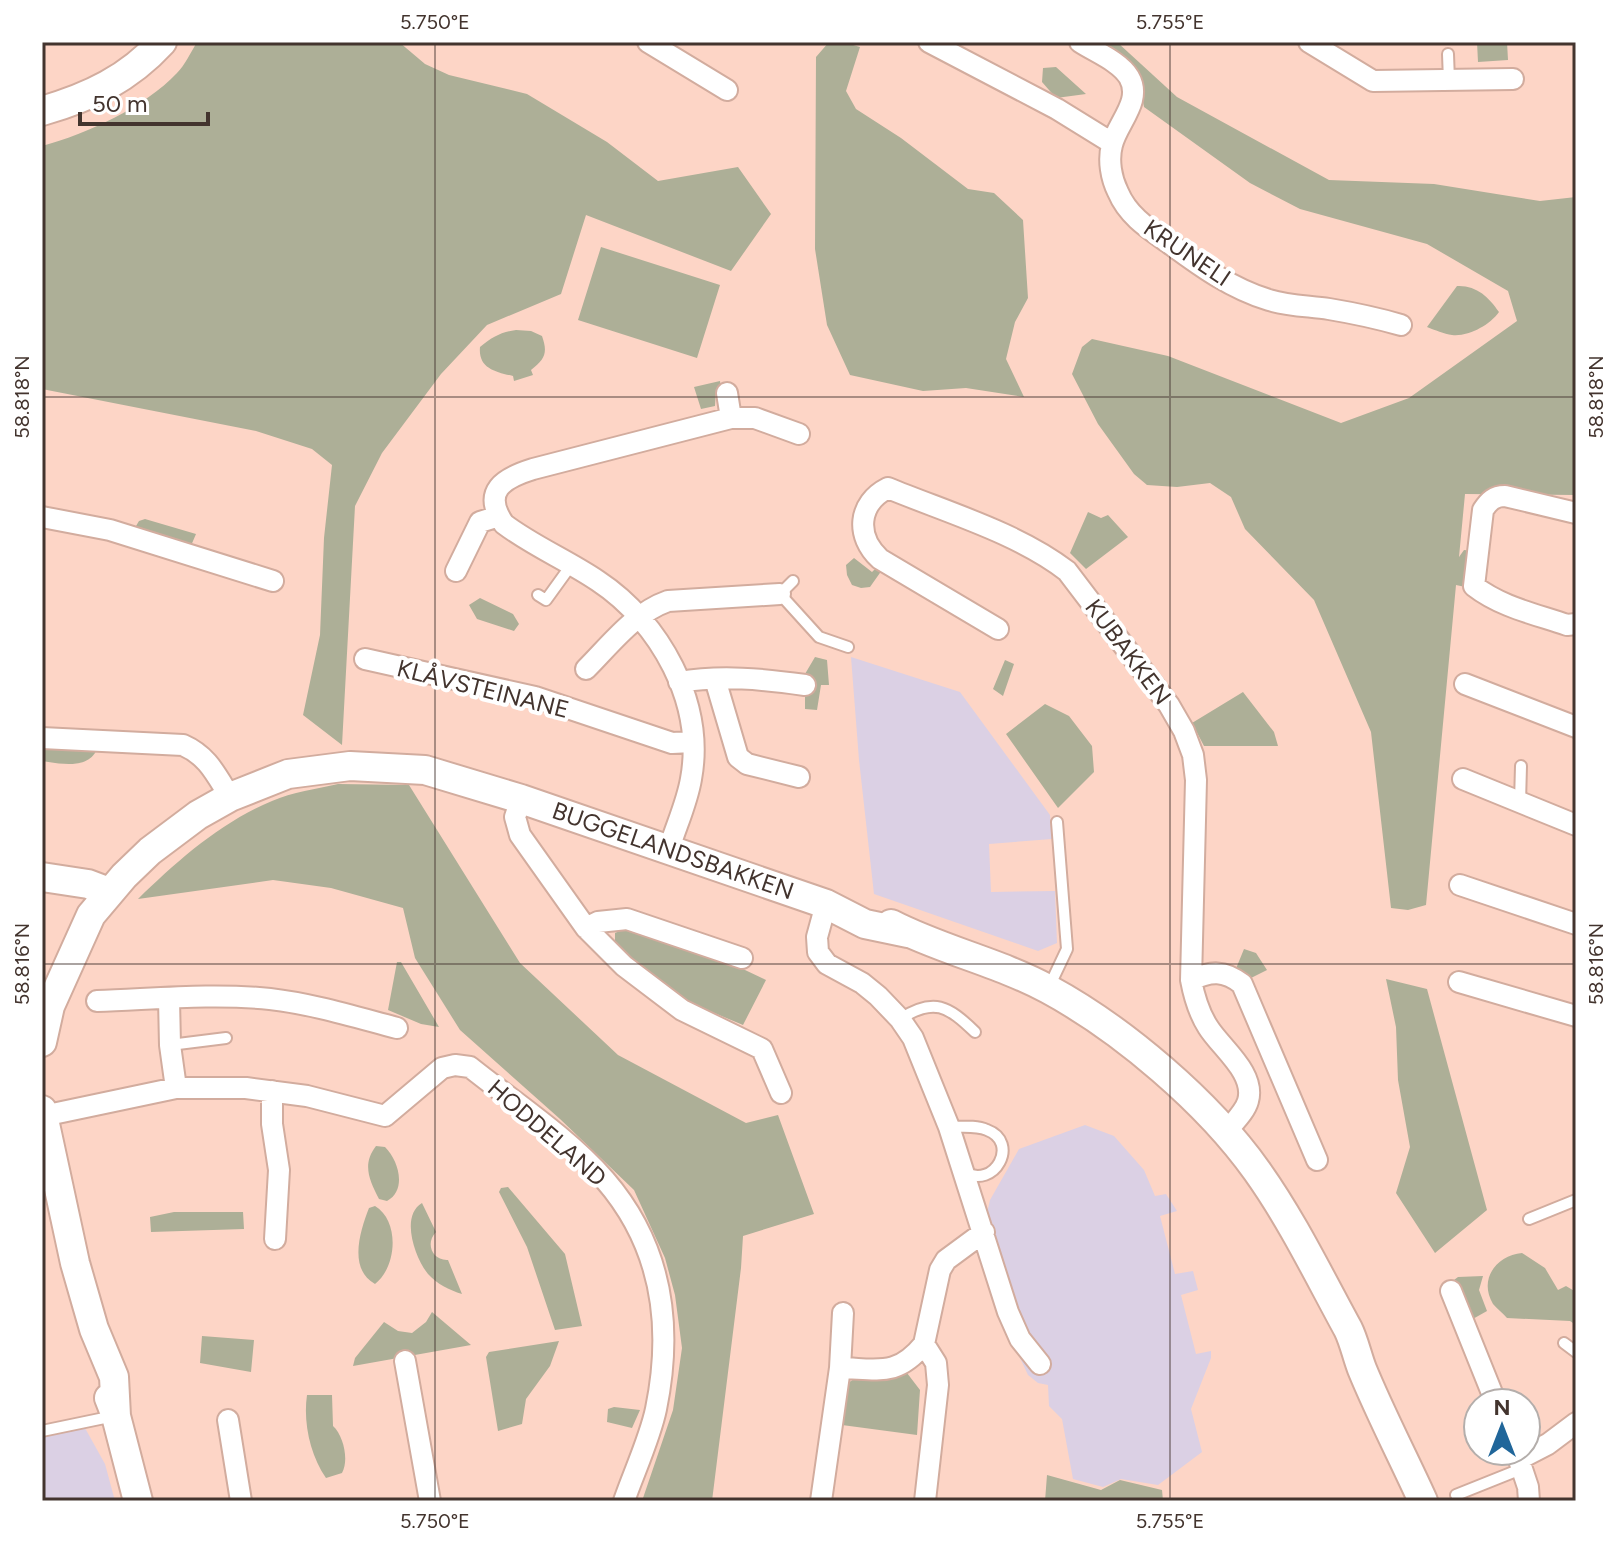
<svg xmlns="http://www.w3.org/2000/svg" width="1618" height="1543" viewBox="0 0 1618 1543" font-family="Figtree,sans-serif">
	<style>
		.education { fill: #dbd0e4 }
		.green { fill: #adaf97 }
		.lines { fill: none; stroke-linecap: round; stroke-linejoin: round }
		.lane-casing { stroke: #d2ac9e; stroke-width: 14 }
		.street-casing { stroke: #d2ac9e; stroke-width: 24 }
		.secondary-casing { stroke: #d2ac9e; stroke-width: 32 }
		.lane { stroke: #fff; stroke-width: 10 }
		.street { stroke: #fff; stroke-width: 20 }
		.secondary { stroke: #fff; stroke-width: 28 }
		.ticks { fill: none; stroke: #43342e; stroke-width: 2; stroke-opacity: 0.45 }
		.labels { text-anchor: middle; stroke-width: 8; stroke-linejoin: round; paint-order: stroke }
		.street-label { font-size: 24px; fill: #43342e; stroke: #fff }
		.neatline { fill: none; stroke: #43342e; stroke-width: 3 }
		.ticks-label { font-size: 20px; text-anchor: middle; fill: #43342e }
	</style>
	<rect width="100%" height="100%" fill="#fdd5c6"/>
	<path class="education" d="M851,657L960,692L1050,815L1052,839L989,844L991,892L1055,891L1057,943L1038,951L874,894L859,760Z
		M1085,1125L1114,1136L1144,1170L1155,1196L1166,1194L1177,1211L1160,1216L1175,1274L1193,1271L1198,1290L1181,1295L1196,1354L1211,1351V1358L1191,1409L1202,1452L1158,1485L1121,1479L1103,1487L1073,1479L1062,1419L1049,1406L1048,1385L1038,1383L1028,1375L1006,1328L986,1217L990,1200L1019,1149Z
		M85,1428L105,1464L115,1501H42V1436Z"/>
	<path class="green" d="M197,42H399L425,64L449,75L527,94L607,142L658,181L738,167L771,214L731,271L586,215L561,294L487,325L441,374L382,453L355,506L342,745L303,715L320,635L324,538L332,465L312,449L256,431L42,389V146C87,134 145,107 177,73C185,65 191,52 197,42Z
		M829,42H843L860,47L846,91L856,109L901,138L968,189L994,193L1023,220L1028,298L1015,322L1006,359L1024,397L966,388L923,391L850,375L827,325L815,249L816,57Z
		M1100,42H1117L1177,97L1329,180L1434,184L1540,201L1576,197V495L1465,494L1459,557L1464,550L1474,551L1470,588L1456,585L1426,905L1408,910L1391,908L1371,732L1314,600L1245,529L1231,497L1210,483L1177,487L1147,485L1134,474L1098,424L1072,374L1082,347L1092,339L1168,356L1341,423L1409,398L1517,321L1508,291L1427,244L1300,209L1250,183L1144,107L1138,78Z
		M1343,42H1474L1345,44Z
		M1477,42H1507L1508,60L1478,62Z
		M1056,67L1086,94L1056,98L1042,82L1043,68Z
		M601,247L720,285L697,358L578,320Z
		M1457,286C1476,285 1489,297 1499,312C1490,325 1468,337 1452,335C1444,334 1435,330 1427,327Z
		M516,330L531,331L542,336C548,353 545,359 531,370L533,375L514,381L513,376C495,372 478,368 480,347C492,337 501,332 516,330Z
		M720,381L721,388L716,389L715,406L701,409L694,387Z
		M1088,512L1101,518L1108,515L1128,537L1086,569L1070,553Z
		M145,519L196,534L190,548L140,532L136,526L139,521Z
		M854,558L872,572L877,567L882,570L870,587L861,588L852,585L847,575L846,565Z
		M480,598L513,614L519,624L514,631L477,619L469,605Z
		M815,657L827,660L829,685H821L817,710L805,709V674Z
		M1005,660L1014,664L1003,696L993,689Z
		M1243,692L1274,732L1278,746H1204L1192,723Z
		M1045,704L1069,716L1092,746L1094,772L1058,808L1006,734Z
		M42,745L98,747C90,770 62,764 42,761Z
		M338,784L409,785L520,963L618,1055L746,1123L778,1115L814,1214L743,1236L741,1268L712,1501H642L673,1410L682,1348L675,1295L665,1258L634,1190L560,1119L460,1030L415,958L403,908L331,888L273,880L138,899C177,861 221,822 272,801C292,792 317,789 338,784Z
		M624,929L745,970L766,980L743,1025L669,994L615,944V933Z
		M1244,949L1256,953L1267,970L1247,980L1235,971Z
		M397,962H401L439,1027L421,1024L388,1010Z
		M1386,979L1427,989L1487,1210L1435,1253L1396,1193L1410,1147L1398,1080L1396,1027Z
		M376,1146L385,1147C399,1161 407,1190 387,1201L379,1199C369,1180 362,1164 376,1146Z
		M508,1187L565,1254L582,1326L555,1330L527,1247L499,1192L501,1188Z
		M422,1203L436,1232C425,1243 432,1261 448,1260L462,1294C449,1290 437,1284 428,1274C415,1258 400,1216 422,1203Z
		M375,1206C400,1221 397,1267 375,1284C348,1269 360,1231 369,1208Z
		M174,1212H243L244,1229L151,1232L150,1217Z
		M1522,1253L1545,1268L1558,1290L1566,1286L1576,1292V1325L1570,1321L1507,1318C1503,1313 1497,1309 1493,1304C1478,1279 1497,1255 1522,1253Z
		M1483,1276L1479,1290L1487,1311L1471,1320L1454,1280L1458,1277Z
		M432,1312L471,1345L353,1366L355,1358L384,1322L398,1331L412,1333L426,1322Z
		M202,1336L254,1340L251,1372L200,1363Z
		M559,1341L550,1366L526,1399L522,1424L498,1431L486,1357L489,1352Z
		M907,1373L920,1390L917,1435L842,1425L845,1385L854,1379L901,1376Z
		M307,1395H332L333,1426C344,1436 349,1461 342,1473L326,1478C310,1455 303,1422 307,1395Z
		M614,1407L640,1410L632,1428L607,1422L608,1409Z
		M1047,1475L1101,1490L1120,1480L1162,1490L1163,1501H1045Z"/>
	<g class="lines">
		<defs>
			<path id="lane" d="M1448,54L1449,81
				M793,581L780,594L819,637L848,647
				M538,595L546,600L572,564
				M1520,802L1521,766
				M1049,987L1067,949L1057,822
				M900,1019C934,997 948,1006 975,1032
				M170,1045L226,1038
				M949,1127C961,1127 976,1125 987,1130C1020,1142 995,1190 964,1172
				M1529,1219L1576,1200
				M1564,1343L1576,1352
				M42,1431L114,1416
				M1456,1495L1521,1469"/>
			<path id="street" d="M648,42L727,90
				M929,42L1057,109L1112,143
				M1080,42C1095,52 1119,61 1129,77C1143,101 1117,123 1112,145C1108,160 1111,178 1118,192C1128,216 1149,229 1169,243C1200,266 1232,289 1269,300C1289,306 1309,306 1329,309C1353,313 1377,318 1401,325
				M1309,42L1373,81L1513,79
				M727,393L731,418
				M1576,513L1505,496C1494,496 1489,501 1483,510L1474,586C1501,607 1535,614 1567,625L1576,624
				M42,517L110,530L273,581
				M456,571L480,522L499,516
				M998,629L880,559C855,536 858,503 888,488C946,512 1018,533 1067,571L1169,705L1184,731L1193,755L1196,780L1191,980C1194,996 1199,1013 1208,1027C1221,1048 1256,1073 1248,1101C1245,1112 1233,1123 1226,1132
				M365,659L535,697L672,743L692,742
				M586,669C611,644 634,613 668,601L780,594
				M715,679L738,757L747,764L799,777
				M679,682C721,675 763,679 805,685
				M1465,684L1576,727
				M42,738L183,745C208,756 216,775 230,797
				M1463,779L1576,825
				M521,799L515,817L520,835L586,928L624,966L682,1010L762,1049L781,1093
				M669,849C676,826 687,803 691,779C705,703 660,622 598,581C567,560 533,546 504,524C481,491 504,478 533,469L731,418H755L799,434
				M1460,885L1576,924
				M826,904L817,937L818,952L827,964L862,983L878,996L900,1019L913,1038L949,1127L1008,1312L1020,1339L1040,1364
				M586,928L598,922L627,919L742,958
				M1191,980C1211,971 1224,970 1242,984L1317,1160
				M1459,982L1576,1016
				M169,999L170,1045L176,1088
				M97,1001C155,999 213,993 270,999C313,1004 355,1017 397,1028
				M272,1091V1124L279,1170L275,1239
				M43,1116L176,1088H246L307,1096L385,1116L442,1068L455,1065L470,1067C515,1103 567,1137 605,1180C662,1246 673,1326 656,1409C650,1438 634,1472 624,1501
				M1451,1291L1496,1403
				M405,1361L430,1501
				M840,1368C879,1369 897,1377 924,1344
				M228,1420L241,1501
				M1516,1451L1528,1487L1529,1501
				M1519,1459L1548,1444L1576,1423
				M821,1501L840,1368L843,1313
				M925,1501L938,1385L936,1363L924,1344L940,1270L946,1260L984,1232"/>
			<path id="secondary" d="M42,111C90,97 128,79 162,42
				M42,877L88,884L109,892
				M891,924C941,950 998,962 1048,989C1122,1029 1208,1102 1257,1171C1292,1220 1319,1276 1348,1329C1354,1341 1357,1356 1362,1369C1380,1413 1403,1457 1423,1501
				M42,1042L50,1006L91,915L124,876L150,851L198,815L230,797L288,774L350,766L425,770L521,799L826,904L865,924L908,933
				M42,1110L75,1263L94,1329L114,1377L116,1416
				M109,1398L116,1416L138,1501"/>
		</defs>
		<use href="#lane" class="lane-casing"/>
		<use href="#street" class="street-casing"/>
		<use href="#secondary" class="secondary-casing"/>
		<use href="#lane" class="lane"/>
		<use href="#street" class="street"/>
		<use href="#secondary" class="secondary"/>
	</g>
	<path class="ticks" d="M435,42V1501M1170,42V1501M42,397H1576M42,964H1576"/>
	<g class="labels">
		<g class="street-label">
			<text transform="translate(1187 253) rotate(34)" y="8">KRUNELI</text>
			<text transform="translate(1128 652) rotate(53)" y="8">KUBAKKEN</text>
			<text transform="translate(483 689) rotate(14)" y="8">KLÅVSTEINANE</text>
			<text transform="translate(673 851) rotate(19)" y="8">BUGGELANDSBAKKEN</text>
			<text transform="translate(547 1133) rotate(41)" y="8">HODDELAND</text>
		</g>
	</g>
	<rect width="1618" height="1543" fill="none" stroke="#ffffff" stroke-width="88"/>
	<g transform="translate(1502 1427)"><circle r="38" fill="#ffffff" stroke="#b4aeab" stroke-width="2"/>
	<path d="M0-6L14 30L0 20L-14 30Z" fill="#20669a"/>
	<text y="-12" font-size="22" font-weight="bold" text-anchor="middle" fill="#43342e">N</text>
	</g>
	<path d="M80 112v12h128v-12" fill="none" stroke="#43342e" stroke-width="4"/>
	<text x="92" y="112" font-size="24" fill="#43342e" stroke="#ffffff" stroke-width="6" paint-order="stroke">50 m</text>
	<rect x="44" y="44" width="1530" height="1455" class="neatline"/>
	<g class="ticks-label">
		<text x="435" y="29">5.750°E</text>
		<text x="1170" y="29">5.755°E</text>
		<text transform="translate(22 397) rotate(-90)" y="7">58.818°N</text>
		<text transform="translate(1596 397) rotate(-90)" y="7">58.818°N</text>
		<text transform="translate(22 964) rotate(-90)" y="7">58.816°N</text>
		<text transform="translate(1596 964) rotate(-90)" y="7">58.816°N</text>
		<text x="435" y="1528">5.750°E</text>
		<text x="1170" y="1528">5.755°E</text>
	</g>
</svg>
